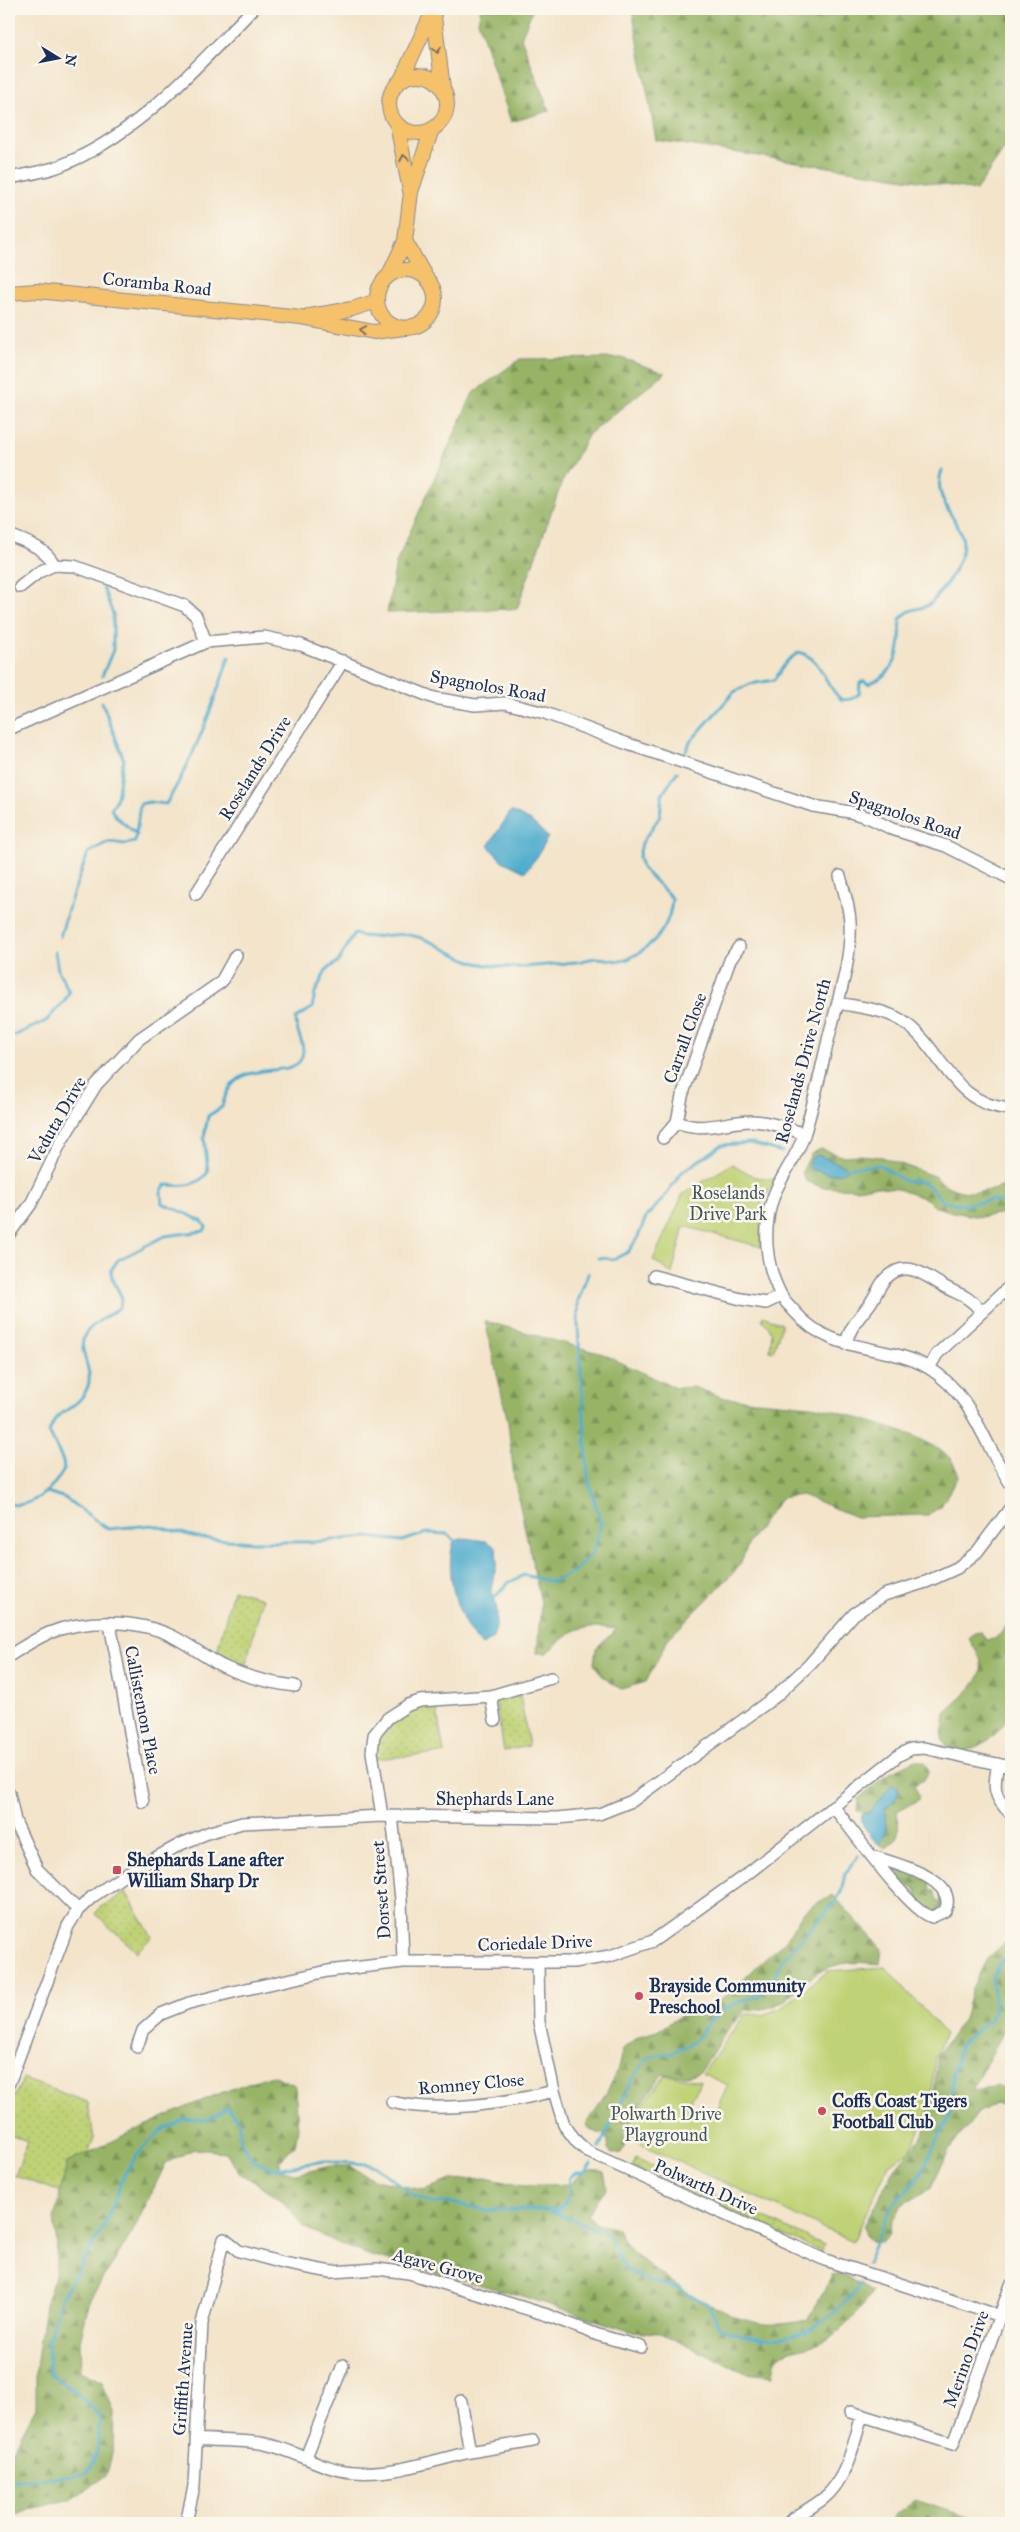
<svg xmlns="http://www.w3.org/2000/svg" width="1020" height="2532" viewBox="0 0 1020 2532" font-family="'IM FELL Great Primer',serif">
	<style>
		.grass { fill: url(#grass-dots); stroke: #6d806a }
		.forest { fill: url(#forest-firs); stroke: #597262; fill-rule: evenodd }
		.green { fill: #bfd275; stroke: #6d806a }
		.water { fill: #4eaccd; stroke: #346e96 }
		.lines { fill: none; stroke-linecap: round; stroke-linejoin: round }
		.stream { stroke: #4eaccd; stroke-width: 3 }
		.minor-casing { stroke: #878a94; stroke-width: 14 }
		.major-casing { stroke: #878a94; stroke-width: 16 }
		.minor { stroke: #fff; stroke-width: 11 }
		.major { stroke: #f5c16b; stroke-width: 14 }
		.oneway { stroke: #7d7164 }
		.poi-dot { fill: #d1495b; stroke: #fbf7ec; stroke-width: 2 }
		.labels { text-anchor: middle; stroke-width: 5; stroke-linejoin: round; paint-order: stroke }
		.street-label { font-size: 18px; fill: #1b2f5e; stroke: #fbf7ec }
		.park-label { font-size: 18px; fill: #445864; stroke: #fbf7ec }
		.poi-label { font-size: 18px; font-weight: bold; fill: #1b2f5e; stroke: #fbf7ec; text-anchor: start }
	</style>
	<defs>
		<pattern id="grass-dots" width="8" height="8" patternUnits="userSpaceOnUse" patternTransform="scale(1.25)"><rect width="8" height="8" fill="#bfd275"/><path d="M2 2h.1M6 6h.1" fill="none" stroke="#a4b568" stroke-width="1.8" stroke-linecap="round"/></pattern>
		<pattern id="forest-firs" width="22" height="20" patternUnits="userSpaceOnUse" patternTransform="scale(1.25)"><rect width="22" height="20" fill="#97b466"/><path d="M5 1l3.5 6h-7zM16 11l3.5 6h-7z" fill="#7a9357"/></pattern>
	</defs>
	<rect width="100%" height="100%" fill="#fbf7ec"/>
	<filter id="ink" filterUnits="userSpaceOnUse"><feTurbulence type="fractalNoise" baseFrequency=".02" numOctaves="2"/><feDisplacementMap in="SourceGraphic" scale="10" xChannelSelector="R" yChannelSelector="G"/><feConvolveMatrix kernelMatrix="1 2 1 2 8 2 1 2 1" color-interpolation-filters="sRGB"/></filter>
	<filter id="wash" filterUnits="userSpaceOnUse"><feTurbulence type="fractalNoise" baseFrequency=".0096" numOctaves="4" result="noise"/><feDisplacementMap in="SourceGraphic" scale="20" xChannelSelector="R" yChannelSelector="G"/><feGaussianBlur stdDeviation="1.12" result="paint"/><feColorMatrix in="noise" values="0 0 0 0 0 0 0 0 0 0 0 0 0 0 0 0 0 1.4 0 .05"/><feComposite in="paint" operator="in"/></filter>
	<g filter="url(#wash)">
		<rect width="100%" height="100%" fill="#f3e4ca"/>
		<path class="grass" d="M233,1590L263,1598L245,1667L217,1652Z
			M520,1695L529,1746L504,1751L495,1699Z
			M435,1699L444,1753L373,1759L372,1752L388,1718Z
			M126,1892L152,1937L137,1952L95,1914L100,1908Z
			M23,2079L88,2102L94,2139L88,2153L67,2163L61,2192L15,2176L28,2141L9,2135V2107Z
			M636,2158L675,2177L672,2184L632,2167Z
			M682,2180L824,2245L821,2252L679,2188Z"/>
		<path class="forest" d="M481,9H533L521,38L549,111L511,122L478,21Z
			M632,9H1011V139L976,190L656,140Z
			M622,358L665,373L589,434L562,482L517,609L387,613L396,563L473,393L520,359Z
			M821,1149L842,1156L859,1155L882,1157L936,1177C954,1198 989,1194 1011,1183V1212L980,1217L953,1212L933,1206L929,1200L898,1189L874,1186L856,1189L821,1187L806,1181L802,1172L811,1154ZM822,1157L844,1166L830,1174L810,1169Z
			M485,1321L603,1354L675,1388L693,1387L725,1398L811,1406L836,1411L912,1435L936,1447L951,1459L959,1475L941,1506L928,1515L856,1517L802,1495L781,1498L749,1542L739,1567L668,1639L646,1682L621,1689L604,1678L594,1664L596,1648L617,1629C579,1624 575,1627 547,1653H537L541,1603L514,1478L508,1422Z
			M1011,1620V1645L1005,1653L1011,1659C1011,1681 1012,1700 1005,1720C999,1737 966,1760 948,1747C946,1745 943,1740 942,1738L945,1713C956,1701 985,1682 981,1663C980,1655 972,1646 969,1638L974,1633L981,1632L986,1640L995,1639Z
			M916,1760L925,1762L929,1771L924,1780L914,1785L919,1796L917,1801L897,1811C899,1828 902,1840 884,1848L879,1845L886,1832L885,1808L896,1801H879L869,1813L857,1811L858,1799L891,1772Z
			M884,1865L929,1881L930,1891H934L938,1902L941,1901L940,1893L943,1906L936,1913L917,1902L916,1889L908,1886V1882H905V1889Z
			M833,1895L882,1949L880,1964C863,1962 847,1961 830,1967C795,1980 792,2012 746,2010L730,2026L699,2073L686,2076L662,2074L624,2131L625,2145L621,2153L612,2154L608,2150L606,2135L595,2132L586,2126C601,2101 619,2078 622,2049L640,2036L657,2031L681,2016L716,2004L786,1940L802,1914L816,1903Z
			M1011,1937V2018L972,2090L998,2086L1011,2089V2109L996,2103L978,2113L949,2150L930,2189L903,2204L893,2221L889,2235L882,2243L871,2241L866,2235L864,2226L894,2170L923,2135L934,2096L938,2054L964,2019L972,1988L987,1959Z
			M272,2075L295,2085L298,2128L295,2146L279,2161V2169L298,2174L330,2166H349L375,2180L423,2190L452,2180L486,2178L523,2186L571,2184C582,2172 587,2167 604,2171L607,2188L587,2215L597,2224L618,2229C621,2236 625,2244 630,2249C657,2276 721,2316 758,2323C775,2326 791,2323 807,2320L832,2276L842,2274L872,2292C855,2317 840,2339 808,2347C795,2350 787,2350 775,2359L773,2376L746,2373L660,2333L629,2331L523,2296L371,2256L340,2244L303,2227L289,2207L265,2188L239,2173L225,2152L195,2149L166,2163L132,2233L90,2299L80,2341L81,2371L102,2382L114,2412L113,2453L106,2476L72,2499L35,2508L9,2518V2457L36,2407V2367L45,2305L55,2276L57,2245L54,2219L67,2163C134,2131 201,2097 272,2075Z
			M915,2500L984,2522V2523H890L895,2514Z"/>
		<path class="green" d="M732,1164L755,1177L775,1179L760,1207L761,1247L684,1226L672,1274L653,1260L683,1194Z
			M763,1316L782,1324L773,1352L770,1350L772,1332L762,1319Z
			M886,1967L945,2034L935,2058L931,2104L910,2151L889,2164L853,2242L636,2142L626,2130L665,2075L700,2081L689,2106L713,2117L728,2085L702,2073L745,2014L763,2015L781,2008L828,1971Z"/>
		<path class="water" d="M511,811L531,821L548,837L537,857L525,872L502,861L488,846Z
			M818,1155L844,1166L847,1168L843,1173L830,1174L810,1169L808,1167L812,1157Z
			M465,1538L486,1541L496,1547L497,1563L491,1589C499,1605 499,1624 492,1640L482,1645C458,1626 443,1570 454,1541Z
			M892,1785L898,1786C900,1797 894,1802 885,1808L886,1832L879,1845C872,1838 858,1824 862,1814L869,1813Z"/>
		<g class="lines">
			<path class="stream" d="M102,676L113,650V614L103,588
				M102,702L124,760C117,777 122,795 111,809C117,821 128,825 137,835
				M686,751L690,742L734,692L750,684L774,680L787,661L799,652C825,660 822,684 842,700L851,699L859,694L860,683L864,681L868,684C898,674 902,647 900,619C913,605 918,612 930,604C933,601 937,596 940,592C950,580 967,553 962,537C954,513 932,497 942,470
				M60,937L71,899L88,853L108,842L125,844L135,842L140,804L149,802L166,804C194,758 212,708 229,657
				M9,1038L46,1021L65,1000L69,992L58,970L55,952
				M844,1168L880,1165L904,1181H919L927,1184L944,1202L966,1205L991,1200L1011,1203
				M598,1258L614,1259L628,1252L638,1237L646,1217L662,1200L682,1172L722,1145L750,1143L782,1152
				M47,1492L65,1498L108,1529L152,1525L200,1538L253,1542H312L367,1537L402,1541L427,1533L447,1534L458,1543
				M9,1504C32,1509 53,1488 64,1470L63,1461L49,1432C51,1428 53,1422 56,1418C69,1407 82,1403 88,1386C94,1368 75,1348 86,1333C95,1321 109,1316 120,1307L122,1298L112,1278L111,1270L118,1260L165,1236L204,1231L206,1227L202,1221L162,1203L161,1192L165,1185C182,1186 197,1187 208,1172L204,1137L208,1116L222,1107C234,1052 289,1082 301,1059C308,1045 294,1032 296,1018L312,1008L315,993L326,970L338,962L354,934C377,941 389,932 410,935C434,939 454,957 477,963C509,971 543,965 576,962C583,961 591,958 598,958C609,958 618,964 628,959C654,946 671,927 672,898L642,868L639,856L642,843L660,816L662,795L677,772
				M493,1596L495,1597L508,1583L524,1575L553,1582L574,1572L593,1552L601,1523L588,1479L578,1327V1301L588,1273
				M599,2148L633,2079L647,2058C664,2053 680,2052 694,2041C701,2035 705,2026 711,2020C725,2007 741,1999 759,1997L772,1981L783,1959L835,1902L841,1892L845,1874L858,1856
				M553,2212L603,2231L611,2240L621,2263L630,2272L647,2280L680,2289L709,2305L719,2327C780,2353 821,2335 860,2284
				M867,2263L891,2207L919,2178L950,2114L953,2072L961,2043L990,2020L995,2003L992,1977L999,1964L1011,1952
				M9,2481L86,2474L97,2454L100,2416L81,2397L49,2372L48,2340L61,2299L107,2221L124,2174L142,2149L162,2130L185,2119L208,2120L227,2108L239,2120L240,2141L253,2161L275,2169L324,2161L365,2164L375,2166L414,2196L431,2202L452,2203L486,2210H560L568,2199L570,2177L576,2173H584L591,2164"/>
		</g>
	</g>
	<g filter="url(#ink)">
		<g class="lines">
			<defs>
				<path id="minor" d="M9,178C25,175 42,172 57,167C135,138 197,66 253,9
					M9,535C24,541 48,549 54,565L74,566L185,606L196,616L206,642
					M20,587L39,572L54,565
					M9,729L206,642L264,637L301,645L434,698L475,705L505,703L545,713L625,743L813,806L850,812L870,818L892,829L946,846L1011,879
					M840,876C844,891 849,906 850,921C852,957 840,994 831,1028C822,1064 815,1100 804,1135C797,1157 782,1174 774,1195C762,1227 765,1265 781,1295C784,1301 791,1307 795,1312C833,1356 885,1342 929,1368C974,1396 983,1444 1011,1484
					M196,894L343,661
					M838,1003C858,1007 882,1009 901,1020C944,1048 950,1105 1011,1109
					M677,1122C701,1133 727,1121 751,1121C768,1121 788,1128 804,1134
					M663,1138L677,1122L682,1096L730,960L739,947
					M9,1234L31,1204L62,1140L96,1085L139,1039L221,982L236,955
					M654,1276L741,1299L766,1303L781,1296
					M846,1344C849,1328 859,1318 869,1305C875,1297 879,1286 885,1279C904,1259 922,1273 940,1284C957,1295 966,1293 981,1311
					M929,1368L937,1354L1011,1285
					M110,1624L143,1802
					M9,1656C21,1648 35,1639 49,1633C84,1619 138,1619 172,1636C190,1645 205,1657 222,1666C246,1677 269,1683 295,1686
					M491,1696L495,1720
					M998,1764C993,1787 993,1797 1011,1814
					M9,1793L15,1821L37,1869L78,1910
					M833,1806C850,1827 910,1912 932,1917L945,1911C960,1879 895,1864 875,1857
					M382,1816L372,1752L374,1735L388,1718L408,1705L420,1701L491,1696L551,1678
					M392,1816L401,1899L403,1962
					M538,1963L539,2022L554,2091L564,2125L577,2142L588,2152L825,2260L1000,2316
					M137,2047L143,2030L161,2014L189,2003L237,1991L328,1971L403,1962H574L610,1956L653,1941L747,1874L899,1755L911,1749L924,1748L1011,1767
					M9,2083L68,1926L78,1910L92,1897L126,1874L181,1844L210,1832L242,1823L382,1816L557,1818L599,1814L632,1801L776,1696L809,1665L854,1614L884,1595L926,1582L957,1568L977,1552L1011,1507
					M392,2102C438,2114 508,2103 554,2091
					M461,2401L470,2452
					M851,2412L953,2444L1011,2285
					M196,2439C217,2441 239,2440 260,2443C293,2448 321,2470 354,2472C394,2475 431,2461 470,2452C491,2448 512,2445 533,2441
					M306,2457L343,2365
					M791,2520C802,2513 814,2506 824,2498C847,2479 854,2443 862,2415
					M186,2523L194,2486L202,2323L224,2239L239,2251L283,2263L331,2272L377,2269L409,2273L547,2315L598,2335L641,2347"/>
				<path id="major" d="M433,9L443,88
					M389 104a29 29 0 1 1 58 0a29 29 0 1 1-58 0Z
					M401,80L432,13
					M397,124L410,191
					M405,241L425,276
					M377 299a29 29 0 1 1 58 0a29 29 0 1 1-58 0Z
					M389,275L405,241L411,192L432,129
					M9,293L37,291L301,318L374,332L411,327
					M310,316L352,309L377,301"/>
			</defs>
			<use href="#minor" class="minor-casing"/>
			<use href="#major" class="major-casing"/>
			<use href="#minor" class="minor"/>
			<use href="#major" class="major"/>
		</g>
		<defs><path id="oneway-chevron" d="M-2-3.5L2.5 0L-2 3.5" fill="none" stroke-width="1.6" stroke-linecap="round" stroke-linejoin="round" transform="scale(1.25)"/></defs>
		<g class="oneway">
			<use href="#oneway-chevron" transform="translate(437 50) rotate(82)"/>
			<use href="#oneway-chevron" transform="translate(404 158) rotate(-101)"/>
			<use href="#oneway-chevron" transform="translate(363 330) rotate(-169)"/>
		</g>
	</g>
	<g class="poi-dot">
		<rect x="112" y="1865" width="10" height="10" rx="2.5"/>
		<circle cx="639" cy="1996" r="5"/>
		<circle cx="822" cy="2111" r="5"/>
	</g>
	<g class="labels">
		<g class="street-label">
			<text transform="translate(157 284) rotate(6)" y="6">Coramba Road</text>
			<text transform="translate(488 686) rotate(10)" y="6">Spagnolos Road</text>
			<text transform="translate(255 768) rotate(-58)" y="6">Roselands Drive</text>
			<text transform="translate(905 815) rotate(19)" y="6">Spagnolos Road</text>
			<text transform="translate(685 1038) rotate(-70)" y="6">Carrall Close</text>
			<text transform="translate(803 1061) rotate(-75)" y="6">Roselands Drive North</text>
			<text transform="translate(57 1120) rotate(-60)" y="6">Veduta Drive</text>
			<text transform="translate(143 1710) rotate(79)" y="6">Callistemon Place</text>
			<text x="495" y="1805">Shephards Lane</text>
			<text transform="translate(381 1890) rotate(-94)" y="6">Dorset Street</text>
			<text transform="translate(535 1943) rotate(-2)" y="6">Coriedale Drive</text>
			<text transform="translate(471 2084) rotate(-5)" y="6">Romney Close</text>
			<text transform="translate(706 2187) rotate(24)" y="6">Polwarth Drive</text>
			<text transform="translate(438 2266) rotate(15)" y="6">Agave Grove</text>
			<text transform="translate(966 2359) rotate(-70)" y="6">Merino Drive</text>
			<text transform="translate(183 2379) rotate(-86)" y="6">Griffith Avenue</text>
		</g>
		<g class="park-label">
			<text x="728" y="1199">Roselands<tspan x="728" dy="21">Drive Park</tspan></text>
			<text x="666" y="2120">Polwarth Drive<tspan x="666" dy="21">Playground</tspan></text>
		</g>
		<g class="poi-label">
			<text x="127" y="1866">Shephards Lane after<tspan x="127" dy="21">William Sharp Dr</tspan></text>
			<text x="649" y="1992">Brayside Community<tspan x="649" dy="21">Preschool</tspan></text>
			<text x="832" y="2107">Coffs Coast Tigers<tspan x="832" dy="21">Football Club</tspan></text>
		</g>
	</g>
	<rect width="1020" height="2532" fill="none" stroke="#fbf7ec" stroke-width="30"/>
	<g transform="translate(58 58) rotate(100)" stroke="#fbf7ec" stroke-width="4" paint-order="stroke">
	<path d="M0-4L9 19L0 12L-9 19Z" fill="#1b2f5e"/>
	<text y="-8" font-size="14" font-weight="bold" text-anchor="middle" fill="#1b2f5e">N</text>
	</g>
</svg>
